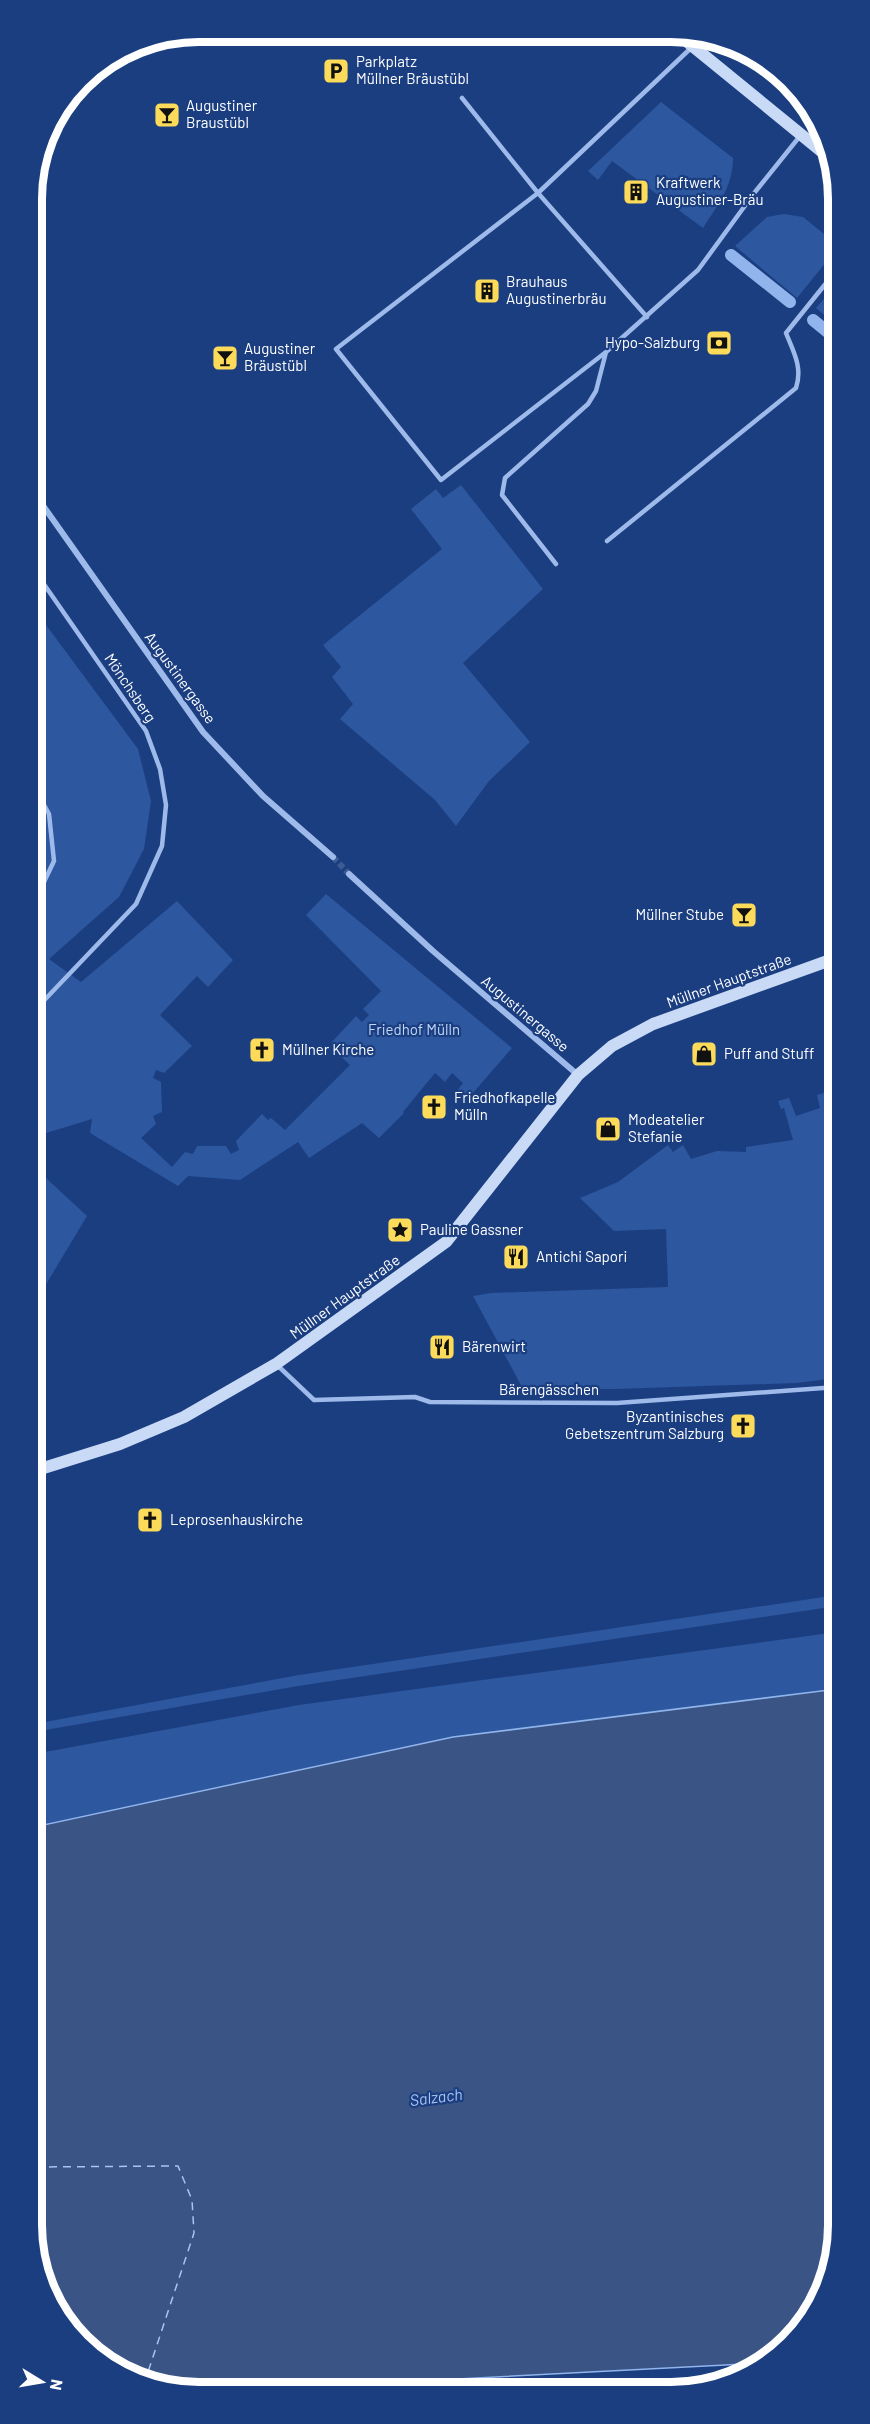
<svg xmlns="http://www.w3.org/2000/svg" width="870" height="2424" viewBox="0 0 870 2424" font-family="Barlow,sans-serif">
	<style>
		.green { fill: #2d579f }
		.water { fill: #395485; stroke: #91b4ec; stroke-width: 1.5 }
		.lines { fill: none; stroke-linecap: round; stroke-linejoin: round }
		.stream { stroke: #91b4ec; stroke-width: 12 }
		.ferry { stroke: #a9c4f2; stroke-width: 1.5; stroke-dasharray: 8 6; stroke-linecap: butt }
		.street-tunnel { stroke: #3d5b93; stroke-width: 6; stroke-dasharray: 6 3; stroke-linecap: butt }
		.lane { stroke: #9ebaea; stroke-width: 4.5 }
		.street { stroke: #9ebaea; stroke-width: 6 }
		.secondary { stroke: #c9daf7; stroke-width: 12 }
		.labels { text-anchor: middle; stroke-width: 4.5; stroke-linejoin: round; paint-order: stroke }
		.poi-label { font-size: 15px; fill: #fff; stroke: #1b3e80; text-anchor: start }
		.street-label { font-size: 15px; fill: #fff; stroke: #1b3e80 }
		.park-label { font-size: 15px; fill: #c2d6f8; stroke: #1b3e80 }
		.water-label { font-size: 16px; font-style: italic; fill: #a9c4f2; stroke: #1b3e80 }
		.rim { fill: none; stroke: #fff; stroke-width: 8 }
	</style>
	<rect width="100%" height="100%" fill="#1b3e80"/>
	<path class="green" d="M661,102L733,158C733,186 718,205 703,228L612,161L598,180L588,171Z
		M784,214L803,217L835,243V251L797,298L735,246L767,217Z
		M835,286V324L816,308Z
		M461,485L543,589L463,663L530,742L489,781L456,826L435,800L340,719L353,704L332,677L341,667L323,645L442,549L411,509L436,489L443,498Z
		M32,606L138,749L151,801L144,849L119,897L49,959L81,982L177,901L233,960L208,987L197,976L160,1015L192,1046L164,1073L156,1070L153,1078L161,1082L162,1112L153,1116L156,1124L141,1138L172,1167L185,1152L193,1154L197,1146H226L231,1154L239,1150L236,1141L262,1114L268,1120L271,1118L285,1130L350,1065L335,1051L337,1048L331,1043L356,1016L362,1022L369,1015L363,1009L381,991L306,915L326,894L512,1048L466,1101L456,1092L463,1083L452,1073L445,1082L435,1073L403,1112L404,1113L379,1138L362,1123L309,1158L298,1142L240,1180L188,1176L178,1186L90,1133L92,1119L33,1137Z
		M837,1089V1378L796,1383L615,1389H523L473,1296L491,1293L668,1287L666,1229L614,1231L580,1198L618,1182L668,1145L673,1152L683,1145L691,1159L717,1151L746,1152V1147L793,1140L784,1108L781,1109L778,1101L789,1098L796,1116L820,1108L817,1095Z
		M33,1166L87,1216L33,1306Z
		M837,1595V1606L298,1686L34,1732V1724L299,1675Z
		M837,1632V1689L453,1737L34,1827V1754L299,1705Z"/>
	<path class="water" d="M837,1689L838,2235L826,2289L797,2335L764,2363L266,2389H167L81,2344L35,2258L34,1827L453,1737Z"/>
	<g class="lines">
		<path class="stream" d="M731,255L790,302
			M813,320L835,338"/>
		<path class="ferry" d="M35,2167L178,2166L192,2200L194,2233L146,2378"/>
		<path class="street-tunnel" d="M333,857L349,874"/>
		<path class="lane" d="M691,48L538,193L336,349L441,480L606,352L698,270L755,192L800,136
			M462,98L538,193L647,317
			M32,513L40,503
			M607,541L796,388C803,367 793,351 786,333L835,272
			M556,564L502,495L505,478L588,404L596,391L606,352
			M32,567L146,731L160,769L166,805L162,846L136,904L33,1012
			M33,785L49,814L54,861L33,905
			M276,1364L314,1400L415,1397L430,1402L617,1403L837,1387"/>
		<path class="street" d="M32,490L203,732L263,796L333,857
			M349,874L433,951L578,1075"/>
		<path class="secondary" d="M679,35L831,159
			M34,1471L120,1444L184,1417L276,1364L446,1242L578,1075L612,1046L653,1024L836,958"/>
	</g>
	<defs>
		<symbol id="parking-square" viewBox="-11 -11 22 22"><rect x="-9" y="-9" width="18" height="18" rx="4" fill="#fcdb5a" stroke="#1b3e80"/><path d="M-3.5-5.5H1a3.5 3.5 0 0 1 0 7H-1V5.5H-3.5ZM-1-3.4V-.6H.8a1.4 1.4 0 0 0 0-2.8Z" fill="#111"/></symbol>
		<symbol id="bar-square" viewBox="-11 -11 22 22"><rect x="-9" y="-9" width="18" height="18" rx="4" fill="#fcdb5a" stroke="#1b3e80"/><path d="M-6-5H6L.8 .8V4.5H3.5V6h-7V4.5H-.8V.8Z" fill="#111"/></symbol>
		<symbol id="building-square" viewBox="-11 -11 22 22"><rect x="-9" y="-9" width="18" height="18" rx="4" fill="#fcdb5a" stroke="#1b3e80"/><path d="M-4-6H4V6H1V3H-1V6H-4ZM-2.5-4.3h1.7v1.8h-1.7ZM.8-4.3h1.7v1.8H.8ZM-2.5-1h1.7V.8h-1.7ZM.8-1h1.7V.8H.8Z" fill="#111"/></symbol>
		<symbol id="bank-square" viewBox="-11 -11 22 22"><rect x="-9" y="-9" width="18" height="18" rx="4" fill="#fcdb5a" stroke="#1b3e80"/><path d="M-6-4H6V4H-6ZM0-2.3a2.3 2.3 0 1 0 0 4.6a2.3 2.3 0 1 0 0-4.6Z" fill="#111"/></symbol>
		<symbol id="church-square" viewBox="-11 -11 22 22"><rect x="-9" y="-9" width="18" height="18" rx="4" fill="#fcdb5a" stroke="#1b3e80"/><path d="M-1.2-6h2.4v3.5h3.3v2.4h-3.3V6h-2.4V-.1h-3.3v-2.4h3.3Z" fill="#111"/></symbol>
		<symbol id="shop-square" viewBox="-11 -11 22 22"><rect x="-9" y="-9" width="18" height="18" rx="4" fill="#fcdb5a" stroke="#1b3e80"/><path d="M-5-2.5h2.3a2.7 3.5 0 0 1 5.4 0H5L5.5 6h-11ZM-1.5-2.5h3a1.5 2.3 0 0 0-3 0Z" fill="#111"/></symbol>
		<symbol id="sight-square" viewBox="-11 -11 22 22"><rect x="-9" y="-9" width="18" height="18" rx="4" fill="#fcdb5a" stroke="#1b3e80"/><path d="M0-6L1.8-2.2L6-1.7L2.9 1.2L3.7 5.4L0 3.3L-3.7 5.4L-2.9 1.2L-6-1.7L-1.8-2.2Z" fill="#111"/></symbol>
		<symbol id="restaurant-square" viewBox="-11 -11 22 22"><rect x="-9" y="-9" width="18" height="18" rx="4" fill="#fcdb5a" stroke="#1b3e80"/><path d="M-5-6h1v4h1v-4h1v4h1v-4h1v5L-1.5 .5V6h-2V.5L-5-1ZM5-6V6H3V1.5H1.5Q1.5-4 5-6Z" fill="#111"/></symbol>
	</defs>
	<g fill-rule="evenodd">
		<use href="#parking-square" x="321" y="56" width="30" height="30"/>
		<use href="#bar-square" x="152" y="100" width="30" height="30"/>
		<use href="#building-square" x="621" y="177" width="30" height="30"/>
		<use href="#building-square" x="472" y="276" width="30" height="30"/>
		<use href="#bank-square" x="704" y="328" width="30" height="30"/>
		<use href="#bar-square" x="210" y="343" width="30" height="30"/>
		<use href="#bar-square" x="729" y="900" width="30" height="30"/>
		<use href="#church-square" x="247" y="1035" width="30" height="30"/>
		<use href="#shop-square" x="689" y="1039" width="30" height="30"/>
		<use href="#church-square" x="419" y="1092" width="30" height="30"/>
		<use href="#shop-square" x="593" y="1114" width="30" height="30"/>
		<use href="#sight-square" x="385" y="1215" width="30" height="30"/>
		<use href="#restaurant-square" x="501" y="1242" width="30" height="30"/>
		<use href="#restaurant-square" x="427" y="1332" width="30" height="30"/>
		<use href="#church-square" x="728" y="1411" width="30" height="30"/>
		<use href="#church-square" x="135" y="1505" width="30" height="30"/>
	</g>
	<g class="labels">
		<g class="poi-label">
			<text x="356" y="67">Parkplatz<tspan x="356" dy="17">Müllner Bräustübl</tspan></text>
			<text x="186" y="111">Augustiner<tspan x="186" dy="17">Braustübl</tspan></text>
			<text x="656" y="188">Kraftwerk<tspan x="656" dy="17">Augustiner-Bräu</tspan></text>
			<text x="506" y="287">Brauhaus<tspan x="506" dy="17">Augustinerbräu</tspan></text>
			<text x="700" y="348" text-anchor="end">Hypo-Salzburg</text>
			<text x="244" y="354">Augustiner<tspan x="244" dy="17">Bräustübl</tspan></text>
			<text x="724" y="920" text-anchor="end">Müllner Stube</text>
			<text x="282" y="1055">Müllner Kirche</text>
			<text x="724" y="1059">Puff and Stuff</text>
			<text x="454" y="1103">Friedhofkapelle<tspan x="454" dy="17">Mülln</tspan></text>
			<text x="628" y="1125">Modeatelier<tspan x="628" dy="17">Stefanie</tspan></text>
			<text x="420" y="1235">Pauline Gassner</text>
			<text x="536" y="1262">Antichi Sapori</text>
			<text x="462" y="1352">Bärenwirt</text>
			<text x="724" y="1422" text-anchor="end">Byzantinisches<tspan x="724" dy="17">Gebetszentrum Salzburg</tspan></text>
			<text x="170" y="1525">Leprosenhauskirche</text>
		</g>
		<g class="street-label">
			<text transform="translate(180 678) rotate(54)" y="5">Augustinergasse</text>
			<text transform="translate(130 688) rotate(56)" y="5">Mönchsberg</text>
			<text transform="translate(729 981) rotate(-20)" y="5">Müllner Hauptstraße</text>
			<text transform="translate(525 1014) rotate(40)" y="5">Augustinergasse</text>
			<text transform="translate(345 1297) rotate(-36)" y="5">Müllner Hauptstraße</text>
			<text x="549" y="1395">Bärengässchen</text>
		</g>
		<g class="park-label">
			<text x="414" y="1035">Friedhof Mülln</text>
		</g>
		<g class="water-label">
			<text transform="translate(436 2097) rotate(-7)" y="6">Salzach</text>
		</g>
	</g>
	<path d="M0 0H870V2424H0ZM199 42H671A157 157 0 0 1 828 199V2225A157 157 0 0 1 671 2382H199A157 157 0 0 1 42 2225V199A157 157 0 0 1 199 42Z" fill="#1b3e80" fill-rule="evenodd"/>
	<path class="rim" d="M199 42H671A157 157 0 0 1 828 199V2225A157 157 0 0 1 671 2382H199A157 157 0 0 1 42 2225V199A157 157 0 0 1 199 42Z"/>
	<g transform="translate(42 2382) rotate(101)" stroke="#1b3e80" stroke-width="4.5" paint-order="stroke">
	<path d="M0-4.5L10 22L0 15L-10 22Z" fill="#ffffff"/>
	<text y="-9" font-size="16" font-weight="bold" text-anchor="middle" fill="#ffffff">N</text>
	</g>
</svg>
